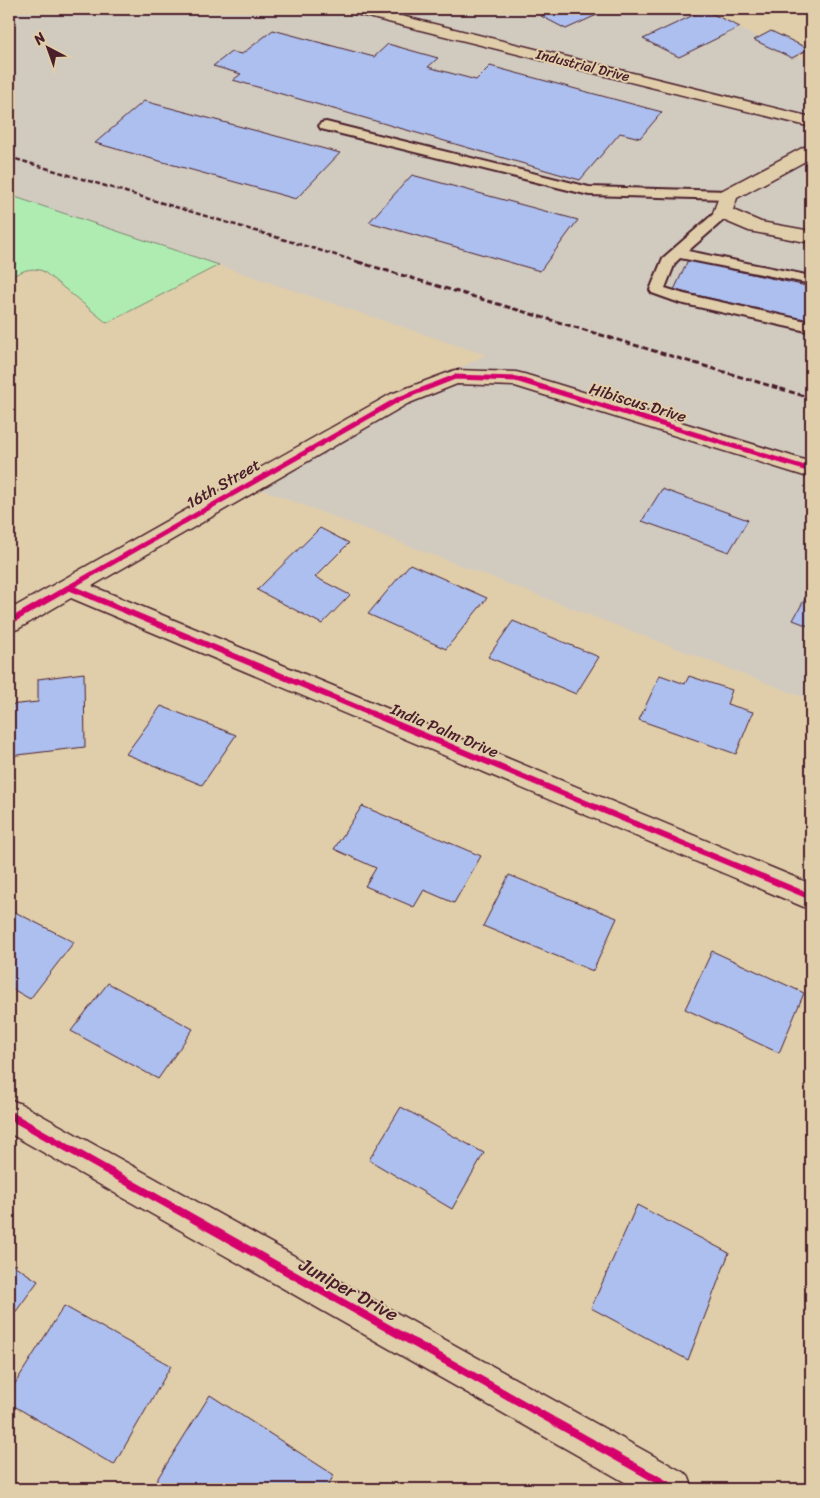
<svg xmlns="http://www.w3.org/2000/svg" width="820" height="1498" viewBox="0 0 820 1498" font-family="Sriracha,sans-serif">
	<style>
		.built { fill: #d1cabf }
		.green { fill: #aeecb2; stroke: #7c866e }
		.building { fill: #adbfee; stroke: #4a1f2b }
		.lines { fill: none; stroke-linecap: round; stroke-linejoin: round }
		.service-casing { stroke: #4a1f2b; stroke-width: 4 }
		.minor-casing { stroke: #4a1f2b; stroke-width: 3 }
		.service { fill: #e0ceab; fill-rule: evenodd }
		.minor { fill: #e0ceab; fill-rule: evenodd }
		.rail-far1 { stroke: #4a1f2b; stroke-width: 2.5; stroke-dasharray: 5 2.5; stroke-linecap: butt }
		.rail { stroke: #4a1f2b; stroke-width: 3; stroke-dasharray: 6 3; stroke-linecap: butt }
		.cycleway-far2-casing { stroke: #e0ceab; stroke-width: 8 }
		.cycleway-far1-casing { stroke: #e0ceab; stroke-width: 9 }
		.cycleway-casing { stroke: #e0ceab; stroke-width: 11 }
		.cycleway-far2 { stroke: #d6006c; stroke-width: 5 }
		.cycleway-far1 { stroke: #d6006c; stroke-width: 6 }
		.cycleway { stroke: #d6006c; stroke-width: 8 }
		.labels { text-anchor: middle; stroke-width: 4; stroke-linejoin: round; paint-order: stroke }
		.far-street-label { font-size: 14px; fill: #4a1f2b; stroke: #e0ceab }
		.street-label { font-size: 16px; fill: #4a1f2b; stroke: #e0ceab }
		.near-street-label { font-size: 19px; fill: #4a1f2b; stroke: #e0ceab }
	</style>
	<rect width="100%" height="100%" fill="#e0ceab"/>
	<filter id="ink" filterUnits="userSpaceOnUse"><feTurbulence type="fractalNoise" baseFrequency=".02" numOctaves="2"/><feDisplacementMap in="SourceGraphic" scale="10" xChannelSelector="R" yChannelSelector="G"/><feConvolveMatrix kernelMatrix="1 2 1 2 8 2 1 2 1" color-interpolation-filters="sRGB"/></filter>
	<g filter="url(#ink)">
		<path class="built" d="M9,9H698L811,62V700L235,479L486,355L9,195Z"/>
		<path class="green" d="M9,195L219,265L107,323L43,271C30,266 20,272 9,278Z"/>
		<path class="building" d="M557,9H610L566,29L541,16Z
			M704,10L740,27L679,57L643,39Z
			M273,30L374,57L388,44L438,58L428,67L476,80L490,66L662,112L640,138L620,133L580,180L233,80L241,74L213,66L231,52L242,54Z
			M771,31L809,49L792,58L754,40Z
			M144,101L340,153L296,199L95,143Z
			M412,175L578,220L540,271L369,222Z
			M688,260L811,287V321L674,290Z
			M662,489L748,520L729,552L642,521Z
			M320,528L349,543L315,577L350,595L322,624L257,590Z
			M410,564L487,598L446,649L368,614Z
			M811,588V627L793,620Z
			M513,621L599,657L576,694L488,657Z
			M84,673L85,747L9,756V705L38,702V679Z
			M660,675L685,684L689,676L732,690L727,704L753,712L736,754L639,720Z
			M161,706L236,735L202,785L126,754Z
			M362,806L481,856L454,903L424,890L414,907L365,886L376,868L334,849Z
			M509,875L617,918L593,971L483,926Z
			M9,909L74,942L30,999L9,987Z
			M712,951L804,993L779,1053L685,1009Z
			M108,983L193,1029L158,1079L71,1031Z
			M401,1107L484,1153L452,1209L369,1160Z
			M637,1205L729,1253L688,1360L591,1308Z
			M9,1262L38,1281L9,1321Z
			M64,1306L171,1366L114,1465L9,1403V1393Z
			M210,1395L334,1475L326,1489H151Z"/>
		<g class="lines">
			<defs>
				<path id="service" d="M326,122L589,187L728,191L735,195L728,199L589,195L321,129L319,126L321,123Z
					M723,209L728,210L730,213L728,216L688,251L811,276V284L680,258L675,263L665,288L684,294L811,322V332L680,303L652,293L650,290L663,258L718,210Z"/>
				<path id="minor" d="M346,9H373L811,117V127L348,12Z
					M811,146V158L737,198L733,210L761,222L811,231V243L749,231L716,217L713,213L721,191L804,147Z
					M455,370L516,372L524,374L811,462V478L515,386L457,384L407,404L92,586L811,884V910L71,598L18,629L9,631V610L391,394Z
					M9,1099L21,1104L688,1475L693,1489H637L9,1133Z"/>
			</defs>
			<use href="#service" class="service-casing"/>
			<use href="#minor" class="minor-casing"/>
			<use href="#service" class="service"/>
			<use href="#minor" class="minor"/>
			<path class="rail-far1" d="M9,157L362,263"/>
			<path class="rail" d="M358,262L811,398"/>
			<defs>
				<path id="cycleway-far2" d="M69,587L74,589
					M66,589L399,399L455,377L516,379L811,470"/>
				<path id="cycleway-far1" d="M71,588L811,897
					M9,622L68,588"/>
				<path id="cycleway" d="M9,1115L674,1489"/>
			</defs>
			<use href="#cycleway-far2" class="cycleway-far2-casing"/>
			<use href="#cycleway-far1" class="cycleway-far1-casing"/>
			<use href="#cycleway" class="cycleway-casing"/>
			<use href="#cycleway-far2" class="cycleway-far2"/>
			<use href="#cycleway-far1" class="cycleway-far1"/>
			<use href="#cycleway" class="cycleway"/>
		</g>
	</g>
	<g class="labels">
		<g class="far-street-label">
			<text transform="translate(583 65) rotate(14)" y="5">Industrial Drive</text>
		</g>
		<g class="street-label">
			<text transform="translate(638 402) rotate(17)" y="6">Hibiscus Drive</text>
			<text transform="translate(223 483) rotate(-30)" y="6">16th Street</text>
			<text transform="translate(445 730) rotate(23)" y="6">India Palm Drive</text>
		</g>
		<g class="near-street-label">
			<text transform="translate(349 1289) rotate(29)" y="7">Juniper Drive</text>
		</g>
	</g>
	<rect width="820" height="1498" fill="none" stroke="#e0ceab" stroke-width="30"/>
	<rect x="15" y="15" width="790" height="1468" fill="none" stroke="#4a1f2b" stroke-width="2" filter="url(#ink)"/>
	<g transform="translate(48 48) rotate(319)" stroke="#e0ceab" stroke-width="4" paint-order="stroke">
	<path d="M0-4L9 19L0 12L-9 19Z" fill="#4a1f2b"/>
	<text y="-8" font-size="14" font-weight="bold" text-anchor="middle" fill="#4a1f2b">N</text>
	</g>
</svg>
